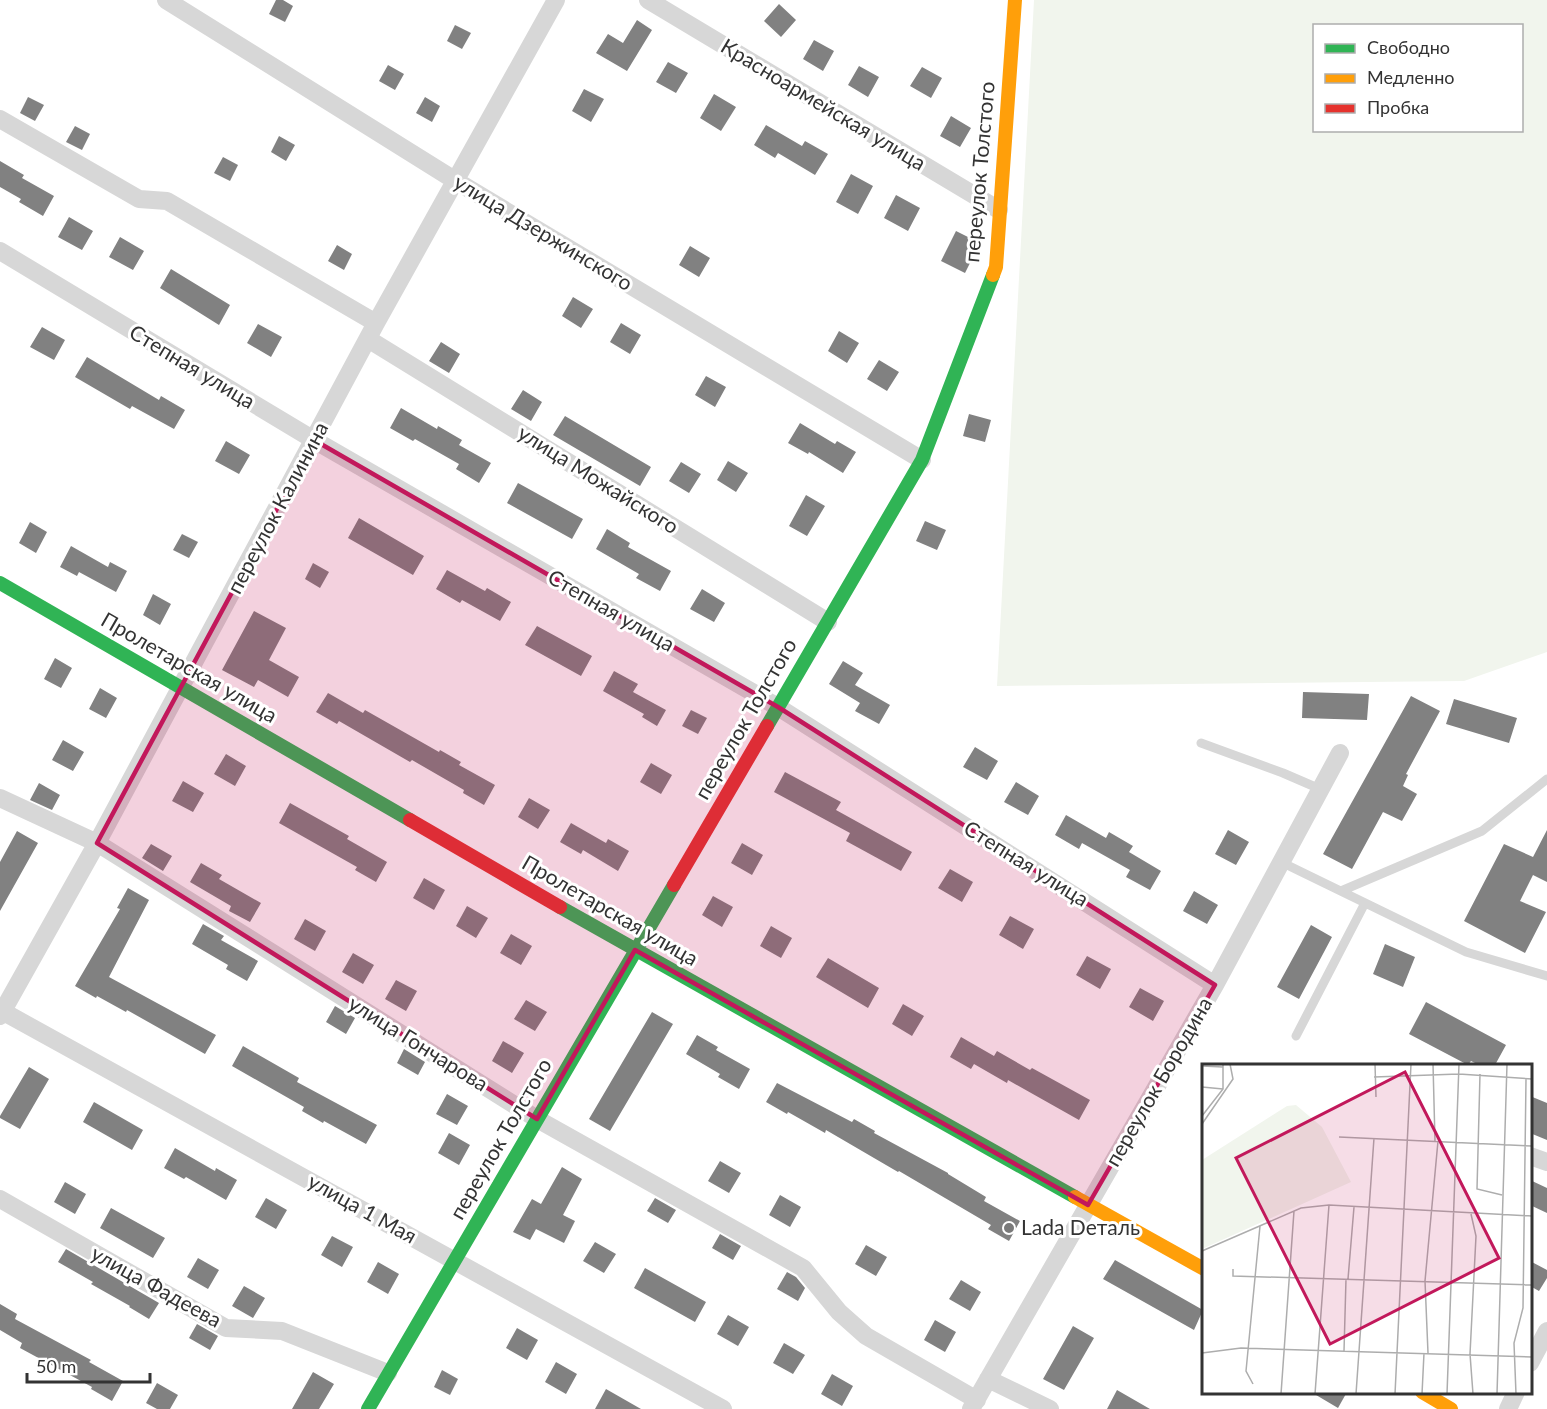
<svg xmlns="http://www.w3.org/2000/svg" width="1547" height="1409" viewBox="0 0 1547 1409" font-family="Lato,sans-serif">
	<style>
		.green { fill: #f1f5ed; fill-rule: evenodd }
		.building { fill: #818181 }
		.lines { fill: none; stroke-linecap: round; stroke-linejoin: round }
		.lane { stroke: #d7d7d7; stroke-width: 9 }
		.street { stroke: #d7d7d7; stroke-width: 18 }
		.fast { stroke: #30b455; stroke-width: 14 }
		.slow { stroke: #ff9f0a; stroke-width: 14 }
		.jam { stroke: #e5322d; stroke-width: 14 }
		.marked { fill: #c2185b; fill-opacity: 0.2; stroke: #c2185b; stroke-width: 4.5; stroke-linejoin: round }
		.poi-dot { fill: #7a7a7a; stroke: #fff; stroke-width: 2 }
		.labels { text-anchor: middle; stroke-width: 6; stroke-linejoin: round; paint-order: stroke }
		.street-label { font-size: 21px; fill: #333; stroke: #fff }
		.poi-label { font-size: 21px; fill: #333; stroke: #fff; text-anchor: start }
		.inset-road { fill: none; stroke: #adadad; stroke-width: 1.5 }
		.view { fill: #c2185b; fill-opacity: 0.15; stroke: #c2185b; stroke-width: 3 }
		.inset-edge { fill: none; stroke: #333; stroke-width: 3 }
	</style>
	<rect width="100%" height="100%" fill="#fff"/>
	<path class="green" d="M1034,0H1547V652L1464,681L997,686ZM1314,26H1522V130H1314Z"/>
	<path class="building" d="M276,0H283L293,6L285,22L269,14Z
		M779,4L796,20L781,37L764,21Z
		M637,20L652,30L627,71L596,53L608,34L623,43Z
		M455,25L471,33L462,49L447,41Z
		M814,40L834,51L823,71L803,59Z
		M668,62L688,73L676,93L656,82Z
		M388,65L404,74L395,90L379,81Z
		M859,66L879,77L868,97L848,85Z
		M922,67L942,78L931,98L910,86Z
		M584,89L604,99L591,122L572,111Z
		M714,94L736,107L721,131L700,118Z
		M28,97L44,105L35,121L20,113Z
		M425,97L440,106L432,122L416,113Z
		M951,116L971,128L960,147L940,136Z
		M766,125L802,146L805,141L828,154L815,175L778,153L775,158L754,145Z
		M75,126L90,134L82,150L66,142Z
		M279,136L295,145L286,161L271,152Z
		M223,157L238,165L230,181L214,173Z
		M0,161L24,175L22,178L54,196L43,216L19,202L21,199L0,187Z
		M851,174L873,186L858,214L836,202Z
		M896,195L920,208L908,231L884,218Z
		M69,217L93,231L82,250L58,237Z
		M956,231L980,243L965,273L941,261Z
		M120,237L144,251L133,270L109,257Z
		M337,245L352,254L344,270L328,261Z
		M690,246L710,258L699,277L679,265Z
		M171,269L230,305L219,325L160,288Z
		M573,297L593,309L581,328L562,316Z
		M621,323L641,335L630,354L610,342Z
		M258,324L282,337L271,357L247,343Z
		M42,327L65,340L54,360L30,347Z
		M839,331L859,343L847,363L828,351Z
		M441,342L460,354L449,373L429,361Z
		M87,357L159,400L161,396L185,410L174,429L132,406L130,409L75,377Z
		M879,360L899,372L887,391L867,379Z
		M706,376L726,387L715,407L695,395Z
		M523,390L542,402L531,421L511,409Z
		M401,408L437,429L438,426L462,440L459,445L491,463L479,483L456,469L459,464L415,439L413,441L390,428Z
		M969,414L991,420L985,442L963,436Z
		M565,416L651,467L640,486L553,435Z
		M800,423L835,444L837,441L856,452L843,473L809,452L808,454L788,443Z
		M226,441L250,455L239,474L215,461Z
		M728,461L748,473L736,492L717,480Z
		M681,462L701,474L689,493L669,481Z
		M518,483L583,519L572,539L507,503Z
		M806,495L825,506L807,536L789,526Z
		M359,518L424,556L413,575L348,538Z
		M925,521L946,530L937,550L916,541Z
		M30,522L47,532L36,553L19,543Z
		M607,529L630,543L628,547L671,571L660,591L636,578L639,574L596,549Z
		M182,534L198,542L189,558L173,550Z
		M71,546L108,567L110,562L127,571L116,592L79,572L77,576L60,567Z
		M313,563L329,572L320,588L305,579Z
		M447,570L485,591L487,588L511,602L500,621L462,600L460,603L436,589Z
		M702,589L725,603L714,622L690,609Z
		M153,594L171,604L160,625L143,615Z
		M254,611L286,628L269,660L299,677L288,697L258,680L254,687L222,670Z
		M537,626L592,656L581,676L525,645Z
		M55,658L72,668L61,688L44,679Z
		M843,661L863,673L855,685L890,705L879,724L855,711L860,703L829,684Z
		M614,671L638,684L633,692L666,710L657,726L642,717L644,714L603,691Z
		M100,688L117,698L106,718L89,709Z
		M1303,692L1369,694L1367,720L1302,718Z
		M328,693L363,713L365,710L439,752L440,750L461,762L459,765L495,785L484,805L463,793L464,790L412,760L410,762L339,721L337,724L316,712Z
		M1411,696L1440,711L1406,774L1408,775L1403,786L1417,794L1402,821L1383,812L1352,869L1323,854Z
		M1454,699L1517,718L1509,743L1446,724Z
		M691,710L707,718L698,734L682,726Z
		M63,740L84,752L73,771L52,760Z
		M975,747L998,761L987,780L963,767Z
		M226,754L246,766L235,786L214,774Z
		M651,763L672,775L661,794L640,782Z
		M785,772L841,802L836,810L912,852L901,871L846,841L850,833L774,792Z
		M183,781L204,793L193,812L172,801Z
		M1016,782L1039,796L1028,815L1004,802Z
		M39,783L60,795L52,810L30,800Z
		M529,798L550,810L538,829L518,817Z
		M290,803L349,836L347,839L387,862L376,882L355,870L357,867L279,823Z
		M1066,815L1106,838L1109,832L1133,846L1129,852L1161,871L1150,890L1126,877L1130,870L1082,843L1079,849L1055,835Z
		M571,823L606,843L608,839L629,851L618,871L583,850L581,854L560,842Z
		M1228,830L1249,842L1236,865L1215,854Z
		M1547,830V882L1533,875L1520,901L1546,912L1525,953L1464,921L1504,844L1533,857Z
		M17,831L38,843L0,911V862Z
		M742,843L763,855L752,875L731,863Z
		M151,844L172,856L163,871L142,858Z
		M201,863L222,875L219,879L261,903L250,922L229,911L231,906L190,882Z
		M950,869L973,882L962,902L938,888Z
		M424,878L445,890L434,910L413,898Z
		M128,888L149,900L109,977L216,1035L205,1054L127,1010L126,1012L97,996L96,998L75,986L120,909L117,908Z
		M1194,891L1218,905L1207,924L1183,911Z
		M713,896L733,907L722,927L702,915Z
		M467,906L488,918L476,938L456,926Z
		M1010,916L1034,929L1023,949L999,935Z
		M305,919L326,931L315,951L294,939Z
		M203,924L224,936L221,940L258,961L247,981L226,969L228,965L192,944Z
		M1311,925L1332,937L1299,999L1277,987Z
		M771,926L792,938L781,958L760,946Z
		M511,934L532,946L521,965L500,953Z
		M1385,944L1415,957L1403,987L1373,974Z
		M353,953L374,965L363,984L342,972Z
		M1087,956L1111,969L1100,989L1076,975Z
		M828,958L879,988L868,1008L816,977Z
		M396,980L417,991L406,1011L385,999Z
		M1140,988L1164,1001L1153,1021L1129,1007Z
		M526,1000L547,1012L535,1031L514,1019Z
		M1426,1002L1506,1045L1495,1065H1479L1471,1061L1468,1065L1409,1034Z
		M903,1004L924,1016L912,1036L892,1024Z
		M335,1006L355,1018L346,1034L326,1022Z
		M652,1012L673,1024L610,1131L589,1119Z
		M697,1035L718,1047L716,1050L750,1069L739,1089L718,1077L720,1074L686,1054Z
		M961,1037L994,1056L997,1051L1030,1070L1032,1068L1090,1100L1079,1120L1008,1080L1007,1083L974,1064L971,1069L950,1057Z
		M503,1041L524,1053L512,1073L492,1061Z
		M243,1046L299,1078L297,1082L377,1125L366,1144L324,1121L323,1123L302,1111L304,1107L232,1066Z
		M404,1049L425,1062L418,1075L397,1063Z
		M29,1067L49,1079L20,1129L0,1118V1116Z
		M777,1083L852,1122L854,1119L875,1131L874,1133L948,1173V1174L986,1197L984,1201L1020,1221L1009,1241L988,1229L991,1225L899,1171L898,1172L826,1130L825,1133L788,1112L787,1114L766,1102Z
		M447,1094L468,1106L457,1125L436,1114Z
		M1530,1096L1547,1103V1140L1530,1133Z
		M94,1102L143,1130L132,1150L83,1122Z
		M449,1133L470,1145L459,1165L438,1153Z
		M175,1148L215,1171L216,1168L237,1180L226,1200L186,1177L184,1179L164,1168Z
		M720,1161L741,1173L729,1193L708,1181Z
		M562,1167L582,1179L563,1215L575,1221L564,1243L536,1229L530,1240L513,1232L532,1199L541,1204Z
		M1530,1180L1547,1188V1213L1530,1205Z
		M65,1182L86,1194L75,1214L54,1202Z
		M780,1195L801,1207L790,1227L769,1215Z
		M266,1198L287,1210L276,1229L255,1217Z
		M655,1198L676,1210L668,1223L647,1211Z
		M111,1208L165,1238L153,1258L100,1228Z
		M720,1234L741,1246L733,1260L712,1248Z
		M332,1236L353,1247L342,1267L321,1255Z
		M595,1242L616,1254L604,1273L583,1261Z
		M866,1245L887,1257L876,1276L855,1264Z
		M66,1249L159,1303L149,1319L129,1307L130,1306L91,1284L93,1282L58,1262Z
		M198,1258L219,1270L208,1289L187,1277Z
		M1115,1260L1203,1310L1194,1330L1103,1279Z
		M1530,1261L1547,1270V1278L1539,1291L1530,1286Z
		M378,1262L399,1274L388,1294L367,1282Z
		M645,1268L706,1302L695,1322L634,1288Z
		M787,1272L796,1277L805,1288L798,1301L777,1289Z
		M961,1280L981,1292L970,1311L949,1299Z
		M244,1286L265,1298L253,1318L232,1306Z
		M0,1304L17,1314L15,1319L91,1360L89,1362L123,1381L112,1401L91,1389L92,1387L20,1348L22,1343L0,1330Z
		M728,1315L749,1327L738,1346L717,1334Z
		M935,1320L956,1332L945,1352L924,1340Z
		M197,1324L218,1336L210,1350L189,1338Z
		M1073,1326L1094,1338L1064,1390L1043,1379Z
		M517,1328L538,1340L527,1360L506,1348Z
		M784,1343L805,1355L793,1374L773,1363Z
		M556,1362L577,1374L566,1394L545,1382Z
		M442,1370L458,1379L450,1395L434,1387Z
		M313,1372L334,1384L319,1409H292Z
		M832,1374L853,1386L842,1406L821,1394Z
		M157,1383L178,1395L170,1409H157L146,1403Z
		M606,1389L641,1409H595Z
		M1117,1390L1150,1409H1107Z
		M1311,1392H1347L1338,1408Z"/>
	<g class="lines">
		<path class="lane" d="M1201,743L1283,773L1320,789
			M1281,862L1466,952L1547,976
			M1341,891L1482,831L1547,779
			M1296,1036L1365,903"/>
		<path class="street" d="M166,0L456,181L922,460
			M648,0L999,210
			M0,119L139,199L167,201L376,323
			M0,251L314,440L778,707L1215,985
			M368,339L828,622
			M0,798L97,843L537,1119L803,1268L839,1312L866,1336L977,1400
			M0,1010L723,1409
			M0,1016L97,843L376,323L556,0
			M1530,1156L1547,1162
			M0,1199L226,1328L282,1331L388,1373
			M1530,1363L1547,1331
			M988,1379L1050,1409
			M971,1409L1215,985L1340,753
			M1508,1409L1516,1392"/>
		<path class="fast" d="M0,583L410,820
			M767,726L922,460L993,275
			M560,907L1075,1197
			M368,1409L674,885"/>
		<path class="slow" d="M993,275L996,267L1015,0
			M1075,1197L1204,1269
			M1422,1392L1451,1409"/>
		<path class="jam" d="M410,820L560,907
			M674,885L767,726"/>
	</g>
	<path class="marked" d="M314,440L778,707L1215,985L1088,1205L635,950L537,1119L97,843Z"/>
	<circle class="poi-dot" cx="1009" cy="1228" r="6"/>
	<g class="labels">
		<g class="street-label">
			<text transform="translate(823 105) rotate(31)" y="7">Красноармейская улица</text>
			<text transform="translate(980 172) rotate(-85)" y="7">переулок Толстого</text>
			<text transform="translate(543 233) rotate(31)" y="7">улица Дзержинского</text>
			<text transform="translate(192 367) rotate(31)" y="7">Степная улица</text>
			<text transform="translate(598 480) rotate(32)" y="7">улица Можайского</text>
			<text transform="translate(278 508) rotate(-62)" y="7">переулок Калинина</text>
			<text transform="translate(611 611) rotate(30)" y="7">Степная улица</text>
			<text transform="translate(189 668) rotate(30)" y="7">Пролетарская улица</text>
			<text transform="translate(746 719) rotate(-60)" y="7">переулок Толстого</text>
			<text transform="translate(1026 864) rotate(32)" y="7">Степная улица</text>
			<text transform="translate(610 911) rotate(30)" y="7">Пролетарская улица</text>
			<text transform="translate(418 1044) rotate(32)" y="7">улица Гончарова</text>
			<text transform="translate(1159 1082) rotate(-60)" y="7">переулок Бородина</text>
			<text transform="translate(501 1139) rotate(-60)" y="7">переулок Толстого</text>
			<text transform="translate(362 1209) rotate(29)" y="7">улица 1 Мая</text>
			<text transform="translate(156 1287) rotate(29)" y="7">улица Фадеева</text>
		</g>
		<g class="poi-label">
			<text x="1021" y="1235">Lada Dеталь</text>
		</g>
	</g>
	<g transform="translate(1202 1064)">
		<rect width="330" height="330" fill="#fff"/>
		<path d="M94,41L120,63L149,118L0,185V96L85,42Z" fill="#f1f5ed"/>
		<path class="inset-road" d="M58,0H80M173,0L174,33M231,0L233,77M0,2L21,3M278,10L275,125L300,131M172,13L257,10L330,15M0,23L21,25M0,52L21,25V0M0,60L31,15L28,0M137,73L330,82M269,150L274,172L268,290L271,330M0,187L99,144L127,141L330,152M31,205V212L330,221M146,215L152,143M142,287L144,215M0,289L39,284L330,293M226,289L223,217L236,77M51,320L44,307L58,162M79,330L92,147M113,330L127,141M154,330L172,74M193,330L209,0M220,330L222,289M245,330L257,0M295,330L305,0M314,330L312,279L321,244L324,15"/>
		<path class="view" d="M203,8L297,194L128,280L34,94Z"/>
		<rect width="330" height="330" class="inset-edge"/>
	</g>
	<rect x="1313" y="24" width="210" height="108" fill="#ffffff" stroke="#adadad" stroke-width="1.5"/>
	<rect x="1325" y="44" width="30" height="9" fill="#30b455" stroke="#adadad" stroke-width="1.5"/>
	<text x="1367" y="54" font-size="18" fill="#333333">Свободно</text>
	<rect x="1325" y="74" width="30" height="9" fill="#ff9f0a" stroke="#adadad" stroke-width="1.5"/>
	<text x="1367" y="84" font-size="18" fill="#333333">Медленно</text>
	<rect x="1325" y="104" width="30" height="9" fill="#e5322d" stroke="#adadad" stroke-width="1.5"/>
	<text x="1367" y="114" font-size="18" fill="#333333">Пробка</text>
	<path d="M27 1373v9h123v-9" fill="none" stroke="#333333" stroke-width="3"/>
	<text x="36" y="1373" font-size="18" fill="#333333" stroke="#ffffff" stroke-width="4.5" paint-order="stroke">50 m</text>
</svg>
